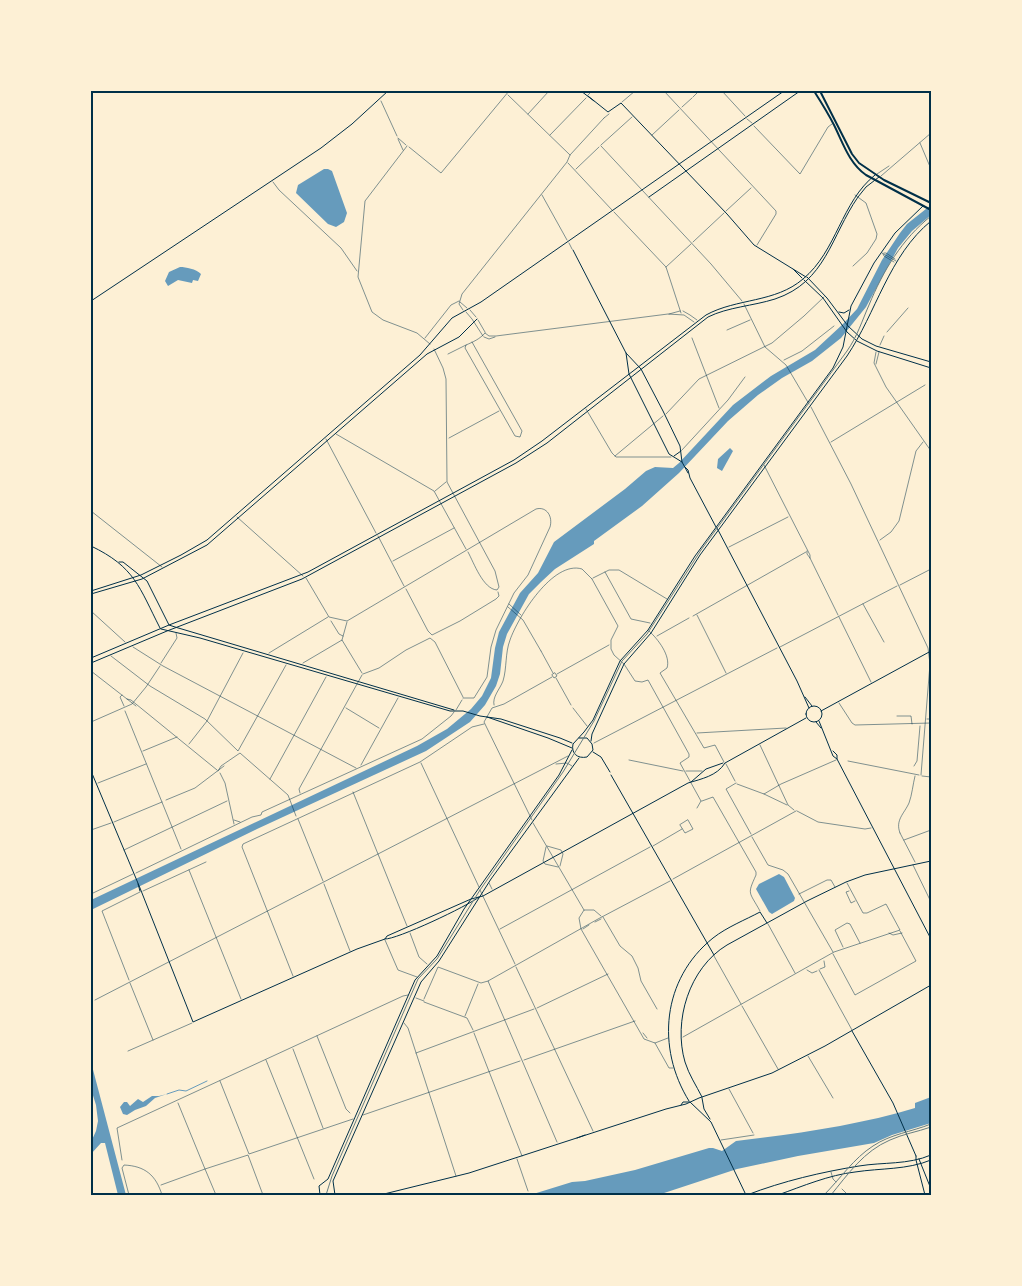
<svg xmlns="http://www.w3.org/2000/svg" width="1022" height="1286" viewBox="0 0 1022 1286" font-family="Quicksand,sans-serif">
	<style>
		.water { fill: #669bbc }
		.lines { fill: none; stroke-linecap: round; stroke-linejoin: round }
		.stream { stroke: #669bbc; stroke-width: 1 }
		.service { stroke: #003049; stroke-width: 0.5 }
		.pedestrian { stroke: #003049; stroke-width: 0.5 }
		.minor { stroke: #003049; stroke-width: 0.5 }
		.tertiary { stroke: #003049; stroke-width: 1 }
		.secondary { stroke: #003049; stroke-width: 1 }
		.primary { stroke: #003049; stroke-width: 2 }
		.tram { stroke: #657d81; stroke-width: 1 }
		.rail { stroke: #657d81; stroke-width: 1 }
		.neatline { fill: none; stroke: #003049; stroke-width: 2 }
	</style>
	<rect width="100%" height="100%" fill="#fdf0d5"/>
	<path class="water" d="M324,169H328L332,171L347,213L344,222L336,227L328,224L296,193L298,185Z
		M931,205V215L912,231L898,248L866,307L841,338L812,361L782,378L758,395L728,421L679,473L642,506L594,541V544L555,569L541,582L529,594L507,634L503,647L500,674L496,686L485,705L470,722L426,751L257,829L91,910V900L417,746L447,729L471,709L482,696L491,678L495,648L499,632L520,593L538,573L554,542L625,489L646,471L655,467L673,468L679,463L733,405L771,376L815,350L843,324L857,309L882,260L900,233L907,224Z
		M180,267C186,267 196,269 201,274L198,281L193,280L192,283L178,280L168,286L165,281L169,272Z
		M730,448L733,451L722,471L717,468L718,459Z
		M779,874L784,877L795,898L794,901L772,914L769,912L756,889L759,884Z
		M91,1062L126,1195H118L105,1143H101L91,1154V1142L96,1131L98,1121L96,1105L91,1089Z
		M167,1094L155,1098L146,1106L135,1110L127,1115L123,1114L120,1107L124,1102H127L130,1106L138,1099L143,1102L152,1096H159Z
		M931,1097V1123L892,1135L874,1143L798,1156L737,1169L658,1195H530L572,1182L585,1181L635,1170L709,1148H713L722,1151L736,1141C796,1134 859,1125 915,1108V1103Z"/>
	<g class="lines">
		<path class="stream" d="M167,1094L179,1090L186,1091L207,1081"/>
		<path class="service" d="M604,118L609,114
			M882,253L896,261
			M884,253H886L895,259
			M883,254L884,256L894,262
			M727,330L750,320
			M425,338L451,305L459,301
			M863,604L884,642
			M342,640L347,622
			M541,651L553,673
			M122,695L120,697L124,706
			M897,716H911L912,724
			M927,719H931
			M900,833C895,820 904,814 909,803C912,795 913,784 915,776
			M904,840L931,830
			M913,865L931,902
			M849,891L846,892L851,903L855,901
			M799,894L827,880H831L835,887
			M603,917L620,946L632,956L638,968L641,981L657,1009
			M889,933L893,935L902,933
			M843,947L835,930L847,923L850,924L860,943
			M833,954L855,995L916,961L900,931
			M655,1043L669,1068H673
			M729,1089L753,1133
			M517,1159L528,1191"/>
		<path class="pedestrian" d="M682,107L692,98
			M448,354L466,345
			M331,621L339,634L343,636
			M764,794L787,805
			M424,999L438,967L481,983L488,981
			M424,1002L467,1018L473,1030
			M465,1016L478,984"/>
		<path class="minor" d="M664,91L776,211V214L757,245
			M722,91L745,116
			M508,95L570,155
			M588,95L592,91
			M693,97L699,91
			M381,101L397,136
			M622,102L635,91
			M528,114L549,91
			M747,119L752,123
			M754,126L800,174L828,127L832,124
			M550,135L586,98
			M652,135L679,110
			M398,138L406,145
			M398,139L403,150
			M920,143L931,169
			M601,145L632,117
			M407,146L365,201L358,277L372,312L383,320L417,333L430,344
			M601,146L711,264L742,301
			M409,147L441,173L509,91
			M568,163L612,210
			M576,169L599,147
			M877,174L889,166
			M881,176L931,133
			M273,182L279,190L341,248L357,271
			M542,195L567,240
			M726,211L751,188
			M614,212L666,267L681,313
			M693,242L724,213
			M569,243L572,249
			M853,266L867,253L876,239L877,234L866,203L855,195
			M666,267L691,244
			M460,302L467,308
			M744,304L765,347L786,365L809,404
			M463,310L459,304L462,294L567,162L570,155L604,118
			M470,310L476,317
			M683,311L690,315L697,320
			M466,312L472,319L483,336
			M669,314L680,311
			M478,320L485,332
			M887,332L908,308
			M485,333L489,336H496L668,314L684,315L694,322
			M484,337L489,339L495,337
			M692,338L719,408
			M472,342L522,431L520,437L515,436L465,348L466,345C473,342 480,339 485,333
			M880,345L884,336
			M434,349L443,368L446,379L447,482L495,571L499,587L497,590C483,589 474,563 468,552
			M876,352L874,363L886,387L931,451
			M784,360L802,351L834,326
			M876,364L879,352
			M811,407L851,484L928,648L930,664L921,775
			M586,409L612,453L616,457H671
			M666,414L699,379L772,343L804,316L824,297
			M336,434L434,491L466,549
			M449,438L499,411
			M326,439L376,533
			M831,442L925,385
			M682,450L728,400L745,377
			M615,456L663,416
			M764,465L810,555V558
			M435,491L446,482
			M91,511L162,567
			M237,517L303,576
			M378,536L404,586
			M880,540L891,532L899,521L916,451L923,442
			M729,547L788,517
			M807,551V554L810,558L838,615
			M393,561L454,528
			M605,572L631,619L650,623
			M306,578L329,617L347,621L536,509C547,506 553,517 550,527L528,575L514,593L496,630L491,647L487,677L474,698H463
			M593,578L609,570H619L667,599
			M592,579L618,626L611,640V649L614,655L624,664L635,681L642,682L648,680L689,754V757L680,763L701,801
			M900,585L931,569
			M406,589L428,631L432,635L460,621L496,599L499,596L498,592
			M509,604L521,615
			M508,607L523,620L541,651
			M91,611L125,642
			M697,615L726,673
			M693,616L806,552
			M839,617L871,682
			M649,631C658,639 671,656 667,668L660,673L704,748L715,745L724,762
			M657,636L689,618
			M133,647L163,666L356,768
			M780,647L897,586
			M269,653L328,617
			M111,656L150,686L205,719L238,751L286,665
			M161,663L177,638L176,633
			M303,663L342,640L362,673
			M91,671L136,706
			M555,673L557,676L554,678L552,675Z
			M363,674L379,668L406,650L430,638L435,642L463,697
			M557,674L609,645
			M556,678L571,705
			M127,699L131,700L217,770
			M839,703L852,723L855,725L931,723
			M494,705C492,697 500,689 503,681C507,668 505,653 510,640C518,617 553,560 582,569L592,579
			M346,708L379,728
			M573,708L587,726
			M456,710L462,700
			M125,711L181,849
			M91,722L132,704L146,687L160,666
			M697,733L786,728
			M594,743L777,648
			M189,744L207,721L243,653
			M760,745L788,805L794,810
			M143,751L177,737
			M629,760L683,771
			M848,761L919,775
			M421,763L479,887
			M556,764L567,763L572,766
			M726,764L735,781
			M361,765L398,698
			M914,766L917,761L920,726
			M218,771L221,766L240,753L288,795L296,816
			M686,771H702
			M220,773L225,783L234,824
			M922,776L931,777
			M270,779L326,677
			M98,783L146,764
			M736,783L726,789L751,834
			M737,784L764,794L781,784L836,760
			M353,792L407,926
			M300,793L299,789L362,675
			M166,800L195,788L224,766
			M702,801L713,797L756,872V875C747,895 749,891 760,911
			M697,808L701,801
			M797,811L818,822L865,829L871,828
			M298,819L323,881
			M234,820L240,822
			M532,820L484,722L492,708L504,704L552,677
			M688,820L693,829L685,833L680,825Z
			M114,822L162,802
			M533,823L584,910
			M91,830L111,823
			M900,833L915,862
			M752,837L768,865L783,870L788,874L833,952
			M547,846L561,850L563,854L560,866
			M653,846L682,829
			M546,847L543,861L545,864L558,867
			M124,850L227,801
			M189,870L241,999
			M136,873L252,817L261,815L262,812L422,739L451,716L454,712
			M673,879L796,811
			M489,883L492,889
			M324,884L350,951
			M480,890L515,964
			M143,891L206,862
			M91,894L133,874
			M601,916L594,910H584L579,918L581,929L644,1039L655,1043L668,1038
			M595,922L601,919
			M768,924L795,973
			M500,929L650,847
			M583,929L589,925
			M410,933L419,957L427,964
			M385,940L398,970L417,977
			M714,956L741,1004
			M516,967L593,1131
			M820,969L825,967L824,961
			M807,970L812,973L817,971
			M819,970L852,1030
			M293,976L242,847L243,844L420,762L472,727L484,724
			M129,980L102,911L140,892
			M130,983L153,1040
			M416,998L424,1001
			M95,1000L568,756
			M742,1006L778,1069
			M537,1008L608,974
			M404,1023L408,1028L456,1176
			M474,1033L522,1156
			M643,1033L647,1038
			M317,1036L346,1109L350,1113
			M683,1037L834,952L900,930L886,904L867,913H863L847,883
			M293,1049L323,1128
			M128,1051L192,1023
			M416,1053L534,1009
			M808,1056L833,1098
			M266,1060L314,1179
			M524,1060L635,1021
			M220,1081L249,1154L353,1119
			M178,1103L205,1169L248,1155L263,1195
			M363,1115L520,1061
			M721,1140L754,1135
			M557,1142L488,981L598,919L670,881
			M122,1160L117,1128L403,996L408,995
			M831,1172L833,1179L836,1182
			M161,1185L205,1169L216,1195
			M842,1189L848,1195
			M129,1195L122,1168L124,1165C145,1166 156,1175 162,1195"/>
		<path class="tertiary" d="M581,91L594,101
			M588,96L608,112L621,103L727,214L754,245L806,277
			M573,250L626,353L641,369L663,411L680,446L682,462L688,473
			M793,269L802,278
			M626,353L629,374L669,454L682,462
			M674,456L681,451
			M685,467L688,470L690,478L716,527
			M593,752L601,757L610,772
			M91,771L140,888L193,1022L357,949L385,939L387,936L471,899L483,896L688,783C701,779 717,776 725,763L806,718
			M611,775L714,955
			M691,782L706,769L723,763
			M138,884L140,891
			M385,939C396,940 468,906 479,897
			M852,1031L893,1103L916,1156
			M702,1097C696,1085 689,1075 685,1062C673,1021 689,968 727,945L807,901L846,882L865,875L931,861
			M689,1101C656,1048 662,979 713,938C727,927 745,920 760,912L767,923"/>
		<path class="secondary" d="M649,197L800,91
			M807,277L827,298L848,326L862,339L876,346L931,362
			M804,280L823,298L847,332L857,341L877,351L931,368
			M91,301L321,148L352,124L388,91
			M839,312L844,313L849,310
			M717,528L797,681L809,708
			M91,546C135,567 139,587 160,628
			M119,562H123L147,581L169,625L175,627L454,710
			M91,591L141,575L181,555L207,540L420,355L452,318L481,302L784,91
			M91,594L142,579L207,545L427,354L459,337L477,319
			M161,629L200,638L450,711H463L480,716L501,719L560,738L572,743
			M91,658L169,625L308,572L514,460L542,441L706,315C737,298 775,303 803,279C837,251 841,202 875,175
			M91,663L167,631L302,579L516,463L547,443L708,317C728,307 753,306 775,299C826,282 831,236 858,197L866,187L879,177
			M805,697L812,706
			M806 714a8 8 0 1 1 16 0a8 8 0 1 1-16 0Z
			M821,711L931,651
			M487,717L548,738L572,748
			M819,721L833,756L837,759
			M816,722L821,728
			M579,738H587L592,744L593,750L587,757C577,759 571,753 573,744L584,732L593,720L620,661L648,630L695,556L833,368L843,347L851,306L874,263L895,233L923,206
			M591,741L592,734L624,664L651,633L700,555L847,356C876,313 889,255 931,221
			M833,751L837,755V759L931,939
			M702,1098L704,1109L710,1119
			M690,1102L711,1122L746,1195
			M681,1105L683,1102H689
			M577,1138L585,1135
			M916,1156V1160L925,1195
			M919,1159L931,1189
			M320,1195L319,1186L328,1179L415,980L437,956L464,909L559,775L572,750
			M335,1195L333,1181L421,982L439,961L491,879L579,758
			M380,1195L469,1173L666,1109L686,1104L699,1098L772,1073L825,1046L931,985
			M747,1195C783,1181 822,1172 859,1166C883,1162 908,1165 931,1155
			M778,1195C803,1186 829,1175 855,1172C881,1168 907,1170 931,1160"/>
		<path class="primary" d="M814,91C821,102 828,113 834,125C843,143 849,163 866,175L931,210
			M820,91L852,154L859,163L884,180L931,203"/>
		<path class="tram" d="M831,1195C848,1174 864,1151 890,1140C903,1134 917,1132 931,1127"/>
		<path class="rail" d="M326,1195L332,1176L418,979L437,959L480,890L563,772L594,721L622,661L647,634L701,550L847,351C857,337 862,321 869,305C883,271 902,239 931,216
			M824,1195C840,1179 854,1158 873,1146C891,1134 911,1132 931,1124"/>
	</g>
	<rect width="1022" height="1286" fill="none" stroke="#fdf0d5" stroke-width="185"/>
	<rect x="92" y="92" width="838" height="1102" class="neatline"/>
</svg>
